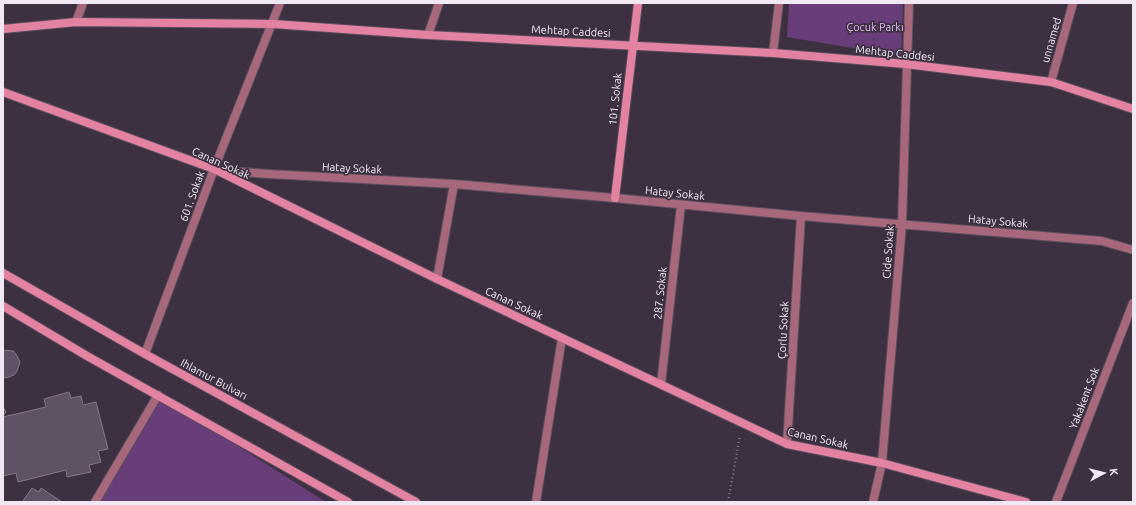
<svg xmlns="http://www.w3.org/2000/svg" width="1136" height="505" viewBox="0 0 1136 505" font-family="Ubuntu,sans-serif">
	<style>
		.green { fill: #693d79 }
		.building { fill: #5f5264; stroke: #85778a }
		.lines { fill: none; stroke-linecap: round; stroke-linejoin: round }
		.street-casing { stroke: #5a4e5d; stroke-width: 10 }
		.secondary-casing { stroke: #5a4e5d; stroke-width: 10 }
		.path { stroke: #817785; stroke-width: 2.5; stroke-dasharray: 1 3; stroke-linecap: butt }
		.street { stroke: #a6687a; stroke-width: 8 }
		.secondary { stroke: #e483a1; stroke-width: 8 }
		.labels { text-anchor: middle; stroke-width: 3.5; stroke-linejoin: round; paint-order: stroke }
		.park-label { font-size: 11px; fill: #e6bcf6; stroke: #3d3041 }
		.street-label { font-size: 11px; fill: #f0e9f3; stroke: #3d3041 }
	</style>
	<rect width="100%" height="100%" fill="#3d3041"/>
	<path class="green" d="M789,3H903L901,56L787,37Z
		M158,395L326,502H95Z"/>
	<path class="building" d="M3,350L13,351L16,354L20,362L17,371L14,375L6,378L3,377Z
		M69,392L71,398L81,396L83,405L96,402L108,449L98,451L101,462L89,465L91,472L67,477L66,470L18,482L16,473L3,476V417L46,407L44,399Z
		M3,407L6,412L3,416Z
		M32,488L39,492L41,488L62,502H22Z"/>
	<g class="lines">
		<defs>
			<path id="street" d="M76,22L83,3
				M428,35L439,3
				M773,53L779,3
				M1051,82L1073,3
				M216,170L269,174L454,184L615,198L801,216L1102,241L1133,250
				M437,279L454,184
				M145,354L214,169L280,3
				M661,384L681,205
				M787,444L801,216
				M95,502L158,395
				M536,502L562,338
				M873,502L882,463L902,224L909,3
				M1056,502L1133,303"/>
			<path id="secondary" d="M3,29L76,22L273,24L428,35L773,53L906,64L1051,82L1133,109
				M3,92L214,169L437,279L787,444L882,463L1026,502
				M615,198L638,3
				M3,273L145,354L416,502
				M3,306L87,356L348,502"/>
		</defs>
		<use href="#street" class="street-casing"/>
		<use href="#secondary" class="secondary-casing"/>
		<path class="path" d="M728,502L740,435"/>
		<use href="#street" class="street"/>
		<use href="#secondary" class="secondary"/>
	</g>
	<g class="labels">
		<g class="park-label">
			<text x="875" y="31">Çocuk Parkı</text>
		</g>
		<g class="street-label">
			<text transform="translate(571 31) rotate(3)" y="4">Mehtap Caddesi</text>
			<text transform="translate(1051 40) rotate(-74)" y="4">unnamed</text>
			<text transform="translate(895 53) rotate(6)" y="4">Mehtap Caddesi</text>
			<text transform="translate(615 99) rotate(-84)" y="4">101. Sokak</text>
			<text transform="translate(221 163) rotate(24)" y="4">Canan Sokak</text>
			<text transform="translate(352 168) rotate(3)" y="4">Hatay Sokak</text>
			<text transform="translate(675 193) rotate(6)" y="4">Hatay Sokak</text>
			<text transform="translate(192 196) rotate(-70)" y="4">601. Sokak</text>
			<text transform="translate(998 221) rotate(5)" y="4">Hatay Sokak</text>
			<text transform="translate(888 252) rotate(-86)" y="4">Cide Sokak</text>
			<text transform="translate(660 293) rotate(-84)" y="4">287. Sokak</text>
			<text transform="translate(514 303) rotate(25)" y="4">Canan Sokak</text>
			<text transform="translate(783 330) rotate(-87)" y="4">Çorlu Sokak</text>
			<text transform="translate(214 379) rotate(28)" y="4">Ihlamur Bulvarı</text>
			<text transform="translate(1084 398) rotate(-69)" y="4">Yakakent Sok</text>
			<text transform="translate(818 438) rotate(13)" y="4">Canan Sokak</text>
		</g>
	</g>
	<rect width="1136" height="505" fill="none" stroke="#f0e9f3" stroke-width="8"/>
	<g transform="translate(1104 473) rotate(83)" stroke="#3d3041" stroke-width="3" paint-order="stroke">
	<path d="M0-3L7 15L0 10L-7 15Z" fill="#f0e9f3"/>
	<text y="-6" font-size="11" font-weight="bold" text-anchor="middle" fill="#f0e9f3">K</text>
	</g>
</svg>
